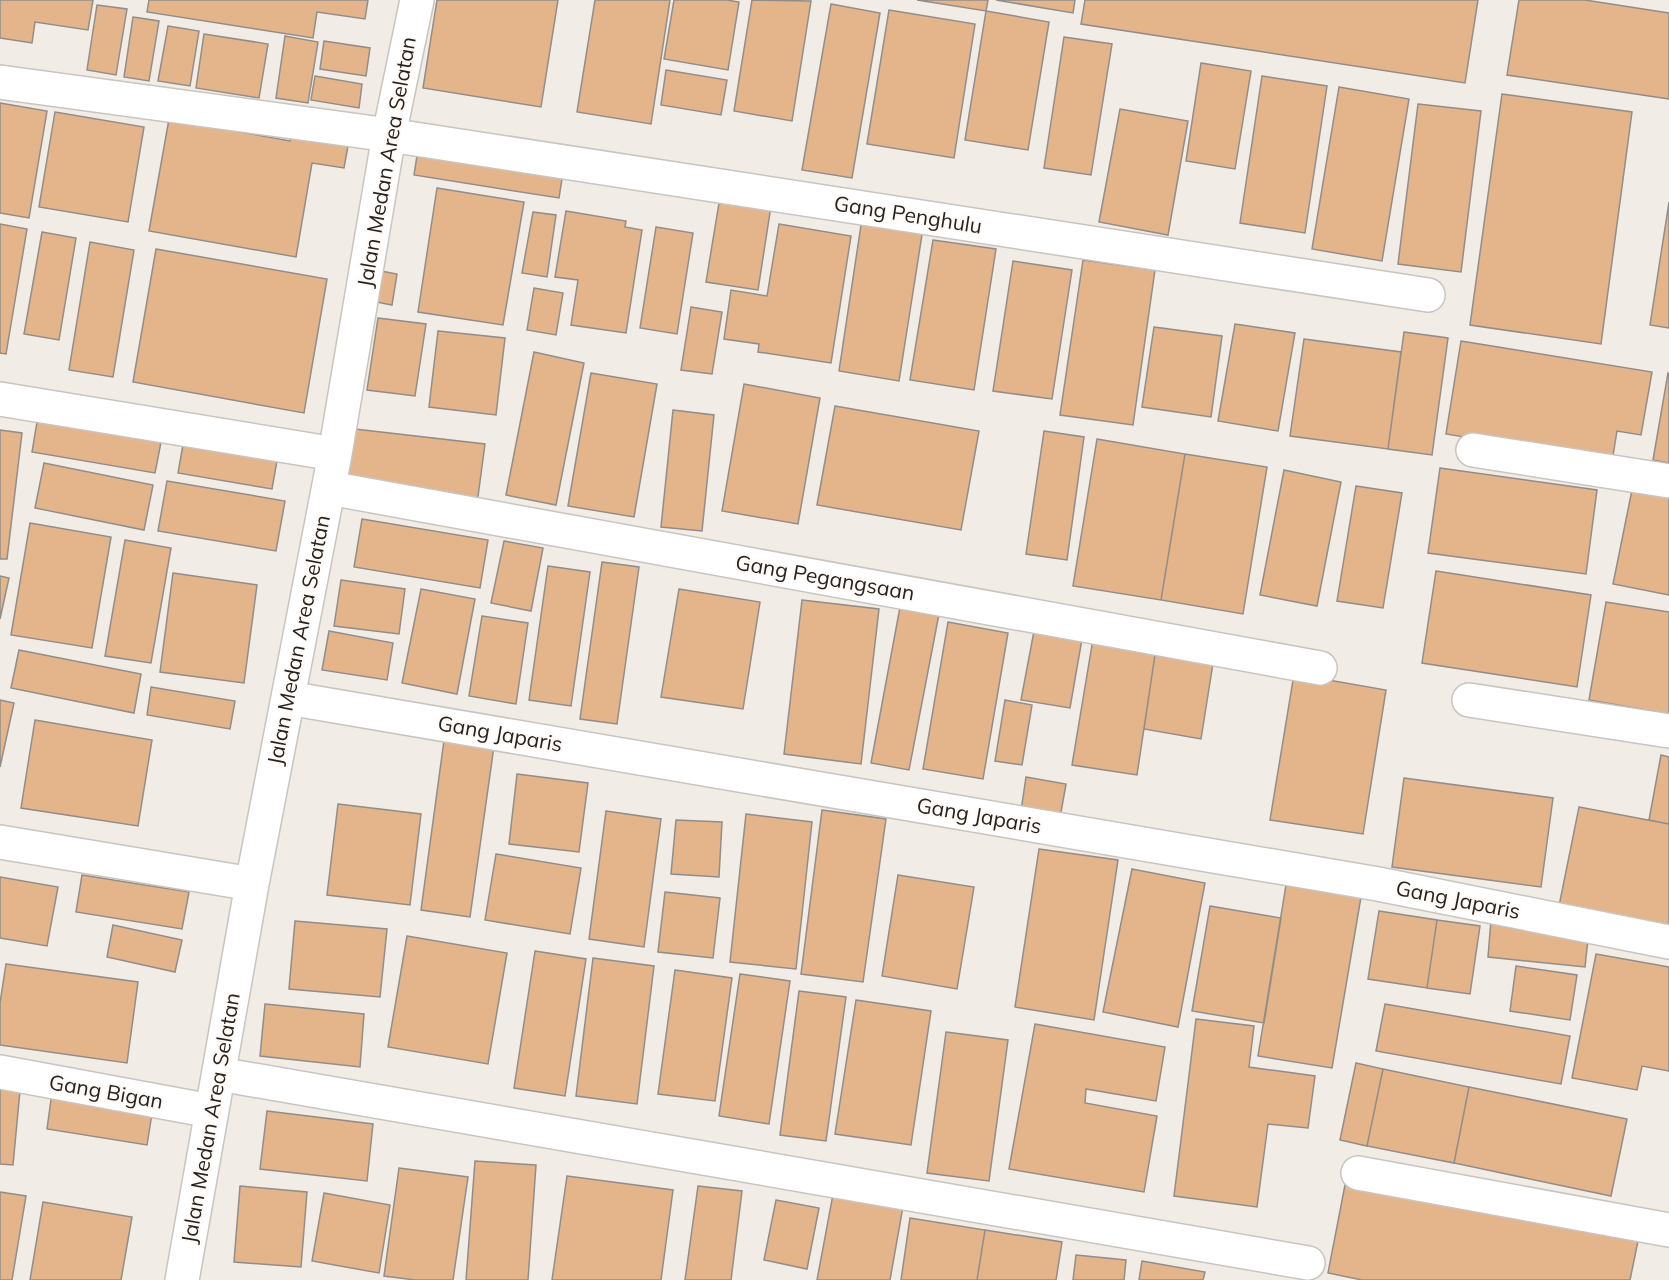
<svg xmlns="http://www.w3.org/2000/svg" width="1669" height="1280" viewBox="0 0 1669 1280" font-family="Mulish,sans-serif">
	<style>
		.building { fill: #e4b58b; stroke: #928d88; stroke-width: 1.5 }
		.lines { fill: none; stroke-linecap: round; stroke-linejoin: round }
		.minor-casing { stroke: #cac4bf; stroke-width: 36 }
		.minor { stroke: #fff; stroke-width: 33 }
		.labels { text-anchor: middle; stroke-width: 4.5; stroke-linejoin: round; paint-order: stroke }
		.street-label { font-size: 21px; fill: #252321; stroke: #fffaf6 }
	</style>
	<rect width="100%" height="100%" fill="#f2ece7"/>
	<path class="building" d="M0,0H93L88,30L35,22L32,43L0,38Z
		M149,0H368L365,19L317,12L313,38L147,12Z
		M437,0H558L541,107L423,88Z
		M595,0H670L651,124L577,112Z
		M674,0H727L739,2L728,70L664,59Z
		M752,0L811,1L792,121L734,111Z
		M917,0H988L986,11Z
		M996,0H1075L1073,13Z
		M1085,0H1478L1465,83L1081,24Z
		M1519,0H1585L1669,13V99L1507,75Z
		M831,4L880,13L852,178L802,170Z
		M97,5L127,9L116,75L87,70Z
		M889,10L975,24L954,158L867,144Z
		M986,11L1049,22L1028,150L965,140Z
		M133,17L159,21L149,81L124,77Z
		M168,26L199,31L190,86L158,81Z
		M204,34L268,44L259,98L196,88Z
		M285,36L318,42L308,103L276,98Z
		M1064,37L1112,44L1091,175L1044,168Z
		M324,41L370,48L366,76L320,69Z
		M1201,63L1251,71L1235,169L1186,161Z
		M666,70L727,80L721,115L661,105Z
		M315,76L362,84L359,108L311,100Z
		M1262,76L1327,86L1305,233L1240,223Z
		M1339,87L1409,99L1382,261L1312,249Z
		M1502,94L1632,112L1601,344L1470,325Z
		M0,103L47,111L29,218L0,213Z
		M1418,104L1481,111L1461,272L1398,264Z
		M1120,109L1188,121L1168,235L1099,222Z
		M55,112L144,127L128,222L39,207Z
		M169,119L290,141L293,125L350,135L344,168L312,163L296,257L149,231Z
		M419,143L564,166L559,198L414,175Z
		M437,188L524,202L503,325L418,312Z
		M720,197L771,206L758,290L706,282Z
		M1669,202V328L1650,325Z
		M566,211L626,221L625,227L642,230L626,333L571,325L578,280L555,277Z
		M533,212L556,215L547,277L522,273Z
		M863,212L924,222L899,381L839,371Z
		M0,224L27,229L6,354L0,353Z
		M779,224L851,236L831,363L758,352L759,344L724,339L731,290L767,296Z
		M656,227L693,233L677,334L640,328Z
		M42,232L76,238L59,340L24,334Z
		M933,240L996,249L974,390L910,380Z
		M90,242L134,250L113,377L69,370Z
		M156,249L327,279L304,413L133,382Z
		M1083,260L1155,270L1133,425L1060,415Z
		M1013,261L1072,270L1052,399L993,391Z
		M381,271L397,274L392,305L376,302Z
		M534,288L563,293L556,335L527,330Z
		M691,307L722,312L712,374L681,370Z
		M378,318L426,324L415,396L367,390Z
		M1235,324L1295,333L1278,431L1218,421Z
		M1154,327L1222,336L1211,417L1142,407Z
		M438,331L505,338L496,415L429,407Z
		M1404,332L1448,338L1432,455L1388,449Z
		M1304,339L1401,352L1388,449L1290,436Z
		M1461,341L1652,372L1641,435L1617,431L1612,462L1446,434Z
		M534,352L584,363L556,505L506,495Z
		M591,373L657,384L634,517L568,506Z
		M1668,373L1669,374V463L1653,460Z
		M744,384L820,398L798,524L722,511Z
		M835,406L979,431L961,530L817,505Z
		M673,410L714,415L702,531L661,527Z
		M38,416L162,437L155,473L32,452Z
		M346,428L485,444L477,504L339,488Z
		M0,430L22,433L7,559H0Z
		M1044,431L1084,437L1067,560L1026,554Z
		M184,439L278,455L272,489L178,473Z
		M1097,439L1185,454L1161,600L1073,586Z
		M1185,454L1267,467L1243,614L1161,600Z
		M44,463L153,485L144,530L35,508Z
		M1440,468L1597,490L1586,574L1428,553Z
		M1284,470L1341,482L1317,606L1260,595Z
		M167,481L285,501L276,551L158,531Z
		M1356,486L1402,493L1383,608L1337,601Z
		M1632,490L1669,498V595L1613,584Z
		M362,519L488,540L480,588L354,567Z
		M30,523L111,537L92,648L11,635Z
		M125,540L171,548L151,663L105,656Z
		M504,541L543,548L531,611L491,603Z
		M602,562L639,567L617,724L580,719Z
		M548,566L590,572L571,706L529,700Z
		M1436,571L1591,595L1577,687L1422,663Z
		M173,573L257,585L244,683L160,672Z
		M0,576L9,578L0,619Z
		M341,580L405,589L399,634L334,626Z
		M421,589L475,599L457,694L402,683Z
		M679,589L760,602L743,709L661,697Z
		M802,600L879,609L861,764L784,754Z
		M1606,602L1669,612V714L1589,700Z
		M900,607L939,614L909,770L871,763Z
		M482,616L528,623L516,704L469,696Z
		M948,622L1008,633L983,779L923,769Z
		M329,631L393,643L387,680L322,670Z
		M1034,631L1082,639L1070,708L1021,700Z
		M1093,639L1156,648L1137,775L1072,765Z
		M1156,648L1214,657L1201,739L1144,729Z
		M19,650L141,674L134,713L11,688Z
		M1294,674L1386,690L1363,834L1270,820Z
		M151,687L235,701L230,729L147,715Z
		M0,700L14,703L0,767Z
		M1005,700L1032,705L1022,765L995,761Z
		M35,720L152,740L138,826L21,808Z
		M445,733L495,739L470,917L421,910Z
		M1661,755L1669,757V824L1649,820Z
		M517,774L588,783L579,852L509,844Z
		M1026,777L1066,784L1060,818L1021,811Z
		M1404,778L1553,798L1541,887L1392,867Z
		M338,804L421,814L410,905L327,895Z
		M1579,807L1669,824V927L1559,906Z
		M822,810L886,819L863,982L801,974Z
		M606,811L661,819L644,947L589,939Z
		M746,814L812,822L796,969L730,962Z
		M676,820L722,822L719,877L671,874Z
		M1039,849L1118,860L1094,1020L1015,1007Z
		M496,854L581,868L570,934L485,920Z
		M1132,869L1205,883L1178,1027L1103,1012Z
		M82,875L189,892L182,929L76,912Z
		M898,875L974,887L957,989L882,976Z
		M0,877L58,887L47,946L0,938Z
		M1286,885L1361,897L1332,1068L1258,1056Z
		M665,892L720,898L713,958L658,952Z
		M1210,906L1281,918L1264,1023L1192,1011Z
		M1379,911L1437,920L1427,988L1368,979Z
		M1437,920L1480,926L1470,994L1427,988Z
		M1491,920L1589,930L1585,967L1488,957Z
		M295,921L387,929L380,997L289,989Z
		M113,925L182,940L175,972L107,957Z
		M407,936L507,953L488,1064L388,1047Z
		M535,951L586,959L565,1096L514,1088Z
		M1596,954L1669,967V1071L1642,1066L1637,1090L1572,1078Z
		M593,958L654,966L637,1104L576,1096Z
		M6,964L138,982L127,1063L0,1045V1003Z
		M1516,966L1577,975L1570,1020L1510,1011Z
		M675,970L732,978L715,1101L658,1094Z
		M740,974L790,981L769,1124L719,1116Z
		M799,991L846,997L826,1141L780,1135Z
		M856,1000L931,1011L911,1145L835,1134Z
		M265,1004L364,1014L360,1067L260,1056Z
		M1385,1004L1570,1036L1561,1084L1376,1051Z
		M1196,1019L1254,1026L1249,1067L1315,1076L1308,1128L1268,1124L1257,1207L1174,1196Z
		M1035,1024L1165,1047L1156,1101L1086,1089L1085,1103L1157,1116L1144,1192L1009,1169Z
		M946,1032L1008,1040L989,1181L927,1173Z
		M1356,1063L1383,1069L1367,1146L1340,1140Z
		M1383,1069L1469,1087L1454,1163L1367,1146Z
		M0,1079L21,1080L13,1165L0,1164Z
		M53,1085L154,1101L147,1145L47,1129Z
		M1469,1087L1627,1119L1611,1196L1454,1163Z
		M267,1111L373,1124L367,1181L260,1169Z
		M475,1161L536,1165L528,1280H466Z
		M399,1168L468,1177L453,1280H415L384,1276Z
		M567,1176L673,1190L661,1280H552Z
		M1345,1185L1638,1241L1630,1280H1362L1328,1273Z
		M240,1186L307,1192L301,1267L234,1262Z
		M698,1186L742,1191L731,1280H685Z
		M834,1189L904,1201L890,1280H817Z
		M0,1192L26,1196L12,1280H0Z
		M324,1193L390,1205L379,1273L312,1261Z
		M776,1200L819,1208L807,1269L764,1260Z
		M43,1202L132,1217L121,1280H30Z
		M910,1218L985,1230L977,1280H901Z
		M985,1230L1062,1242L1056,1280H977Z
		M1076,1255L1126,1260L1124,1280H1073Z
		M1142,1261L1205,1272L1203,1280H1139Z"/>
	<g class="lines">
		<defs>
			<path id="minor" d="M0,82L389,135L1428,295
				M0,399L335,454
				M1473,450L1669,481
				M329,488L1320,668
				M288,698L1378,884L1669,942
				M1469,700L1669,731
				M0,842L252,884
				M0,1072L211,1111
				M219,1074L1308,1263
				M1358,1173L1669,1230
				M182,1280L252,884L335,454L389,135L417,0"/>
		</defs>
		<use href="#minor" class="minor-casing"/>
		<use href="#minor" class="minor"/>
	</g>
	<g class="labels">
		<g class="street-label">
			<text transform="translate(387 162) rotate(-80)" y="7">Jalan Medan Area Selatan</text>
			<text transform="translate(908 215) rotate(9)" y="7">Gang Penghulu</text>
			<text transform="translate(825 578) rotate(10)" y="7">Gang Pegangsaan</text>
			<text transform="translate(299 640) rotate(-79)" y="7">Jalan Medan Area Selatan</text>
			<text transform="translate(500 734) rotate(10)" y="7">Gang Japaris</text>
			<text transform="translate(979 816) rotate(10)" y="7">Gang Japaris</text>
			<text transform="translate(1458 900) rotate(11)" y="7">Gang Japaris</text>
			<text transform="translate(106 1092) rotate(10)" y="7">Gang Bigan</text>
			<text transform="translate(211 1118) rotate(-80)" y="7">Jalan Medan Area Selatan</text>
		</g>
	</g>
</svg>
